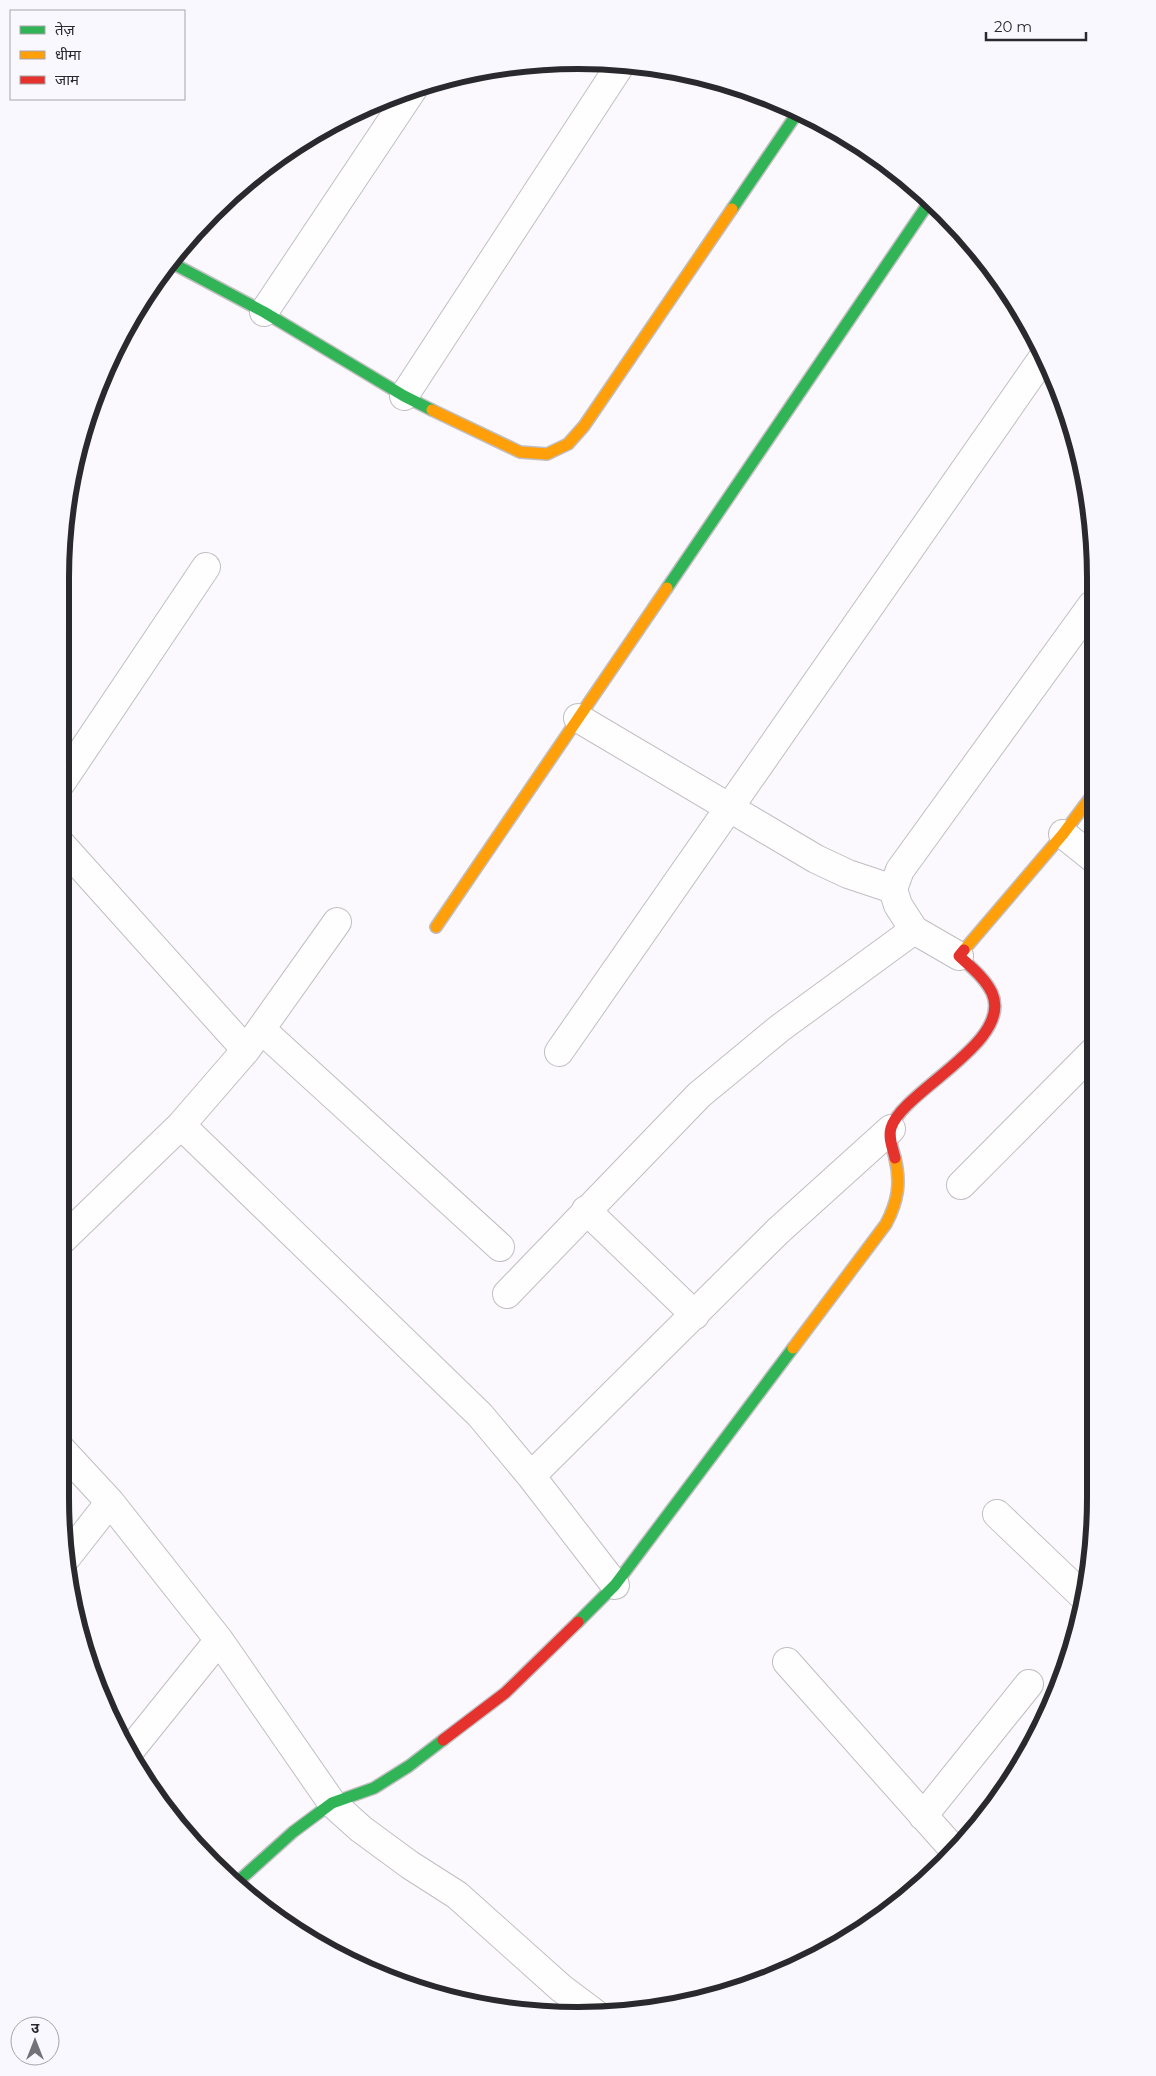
<svg xmlns="http://www.w3.org/2000/svg" width="1156" height="2076" viewBox="0 0 1156 2076" font-family="Montserrat,'Noto Sans Devanagari',sans-serif">
	<style>
		.lines { fill: none; stroke-linecap: round; stroke-linejoin: round }
		.street-casing { stroke: #c0bec2; stroke-width: 30 }
		.fast-casing { stroke: #c0bec2; stroke-width: 14 }
		.slow-casing { stroke: #c0bec2; stroke-width: 14 }
		.jam-casing { stroke: #c0bec2; stroke-width: 14 }
		.street { stroke: #fefeff; stroke-width: 28 }
		.fast { stroke: #30b455; stroke-width: 11 }
		.slow { stroke: #ff9f0a; stroke-width: 11 }
		.jam { stroke: #e5322d; stroke-width: 11 }
		.rim { fill: none; stroke: #2a292d; stroke-width: 6 }
	</style>
	<rect width="100%" height="100%" fill="#fbf9fe"/>
	<g class="lines">
		<defs>
			<path id="street" d="M264,312L413,89
				M404,396L621,64
				M578,718L816,859L848,874L893,889
				M61,783L206,567
				M1063,834L1093,858
				M61,844L246,1050
				M959,956L914,930L898,905L893,889L900,870L1092,605
				M262,1030L500,1247
				M559,1052L1042,359
				M181,1125L480,1415L531,1476L615,1585
				M961,1185L1093,1052
				M586,1210L695,1315
				M60,1242L181,1125L246,1050L337,922
				M507,1294L699,1095L780,1028L914,930
				M60,1448L110,1502L219,1640L332,1803L361,1829L410,1865L457,1895L561,1988L597,2015
				M531,1476L778,1231L891,1129
				M997,1514L1084,1597
				M66,1558L110,1502
				M787,1662L954,1850
				M128,1753L219,1640
				M923,1816L1029,1684"/>
			<path id="fast" d="M732,209L798,112
				M170,262L264,312L404,396L432,410
				M667,588L930,201
				M578,1622L615,1585L793,1348
				M234,1885L293,1832L332,1803L374,1788L409,1766L443,1740"/>
			<path id="slow" d="M432,410L520,452L547,454L568,444L584,426L732,209
				M436,927L667,588
				M964,950L1063,834L1093,794
				M793,1348L886,1224C898,1201 901,1183 895,1158"/>
			<path id="jam" d="M895,1158C893,1149 888,1138 891,1128C902,1091 1014,1042 992,993C985,978 971,967 959,956L964,950
				M443,1740L505,1693L578,1622"/>
		</defs>
		<use href="#street" class="street-casing"/>
		<use href="#fast" class="fast-casing"/>
		<use href="#slow" class="slow-casing"/>
		<use href="#jam" class="jam-casing"/>
		<use href="#street" class="street"/>
		<use href="#fast" class="fast"/>
		<use href="#slow" class="slow"/>
		<use href="#jam" class="jam"/>
	</g>
	<path d="M0 0H1156V2076H0ZM578 69H578A509 509 0 0 1 1087 578V1498A509 509 0 0 1 578 2007H578A509 509 0 0 1 69 1498V578A509 509 0 0 1 578 69Z" fill="#faf8ff" fill-rule="evenodd"/>
	<path class="rim" d="M578 69H578A509 509 0 0 1 1087 578V1498A509 509 0 0 1 578 2007H578A509 509 0 0 1 69 1498V578A509 509 0 0 1 578 69Z"/>
	<rect x="10" y="10" width="175" height="90" fill="#faf8ff" stroke="#a7a5ab"/>
	<rect x="20" y="26" width="25" height="8" fill="#30b455" stroke="#a7a5ab"/>
	<text x="55" y="35" font-size="15" fill="#2a292d">तेज़</text>
	<rect x="20" y="51" width="25" height="8" fill="#ff9f0a" stroke="#a7a5ab"/>
	<text x="55" y="60" font-size="15" fill="#2a292d">धीमा</text>
	<rect x="20" y="76" width="25" height="8" fill="#e5322d" stroke="#a7a5ab"/>
	<text x="55" y="85" font-size="15" fill="#2a292d">जाम</text>
	<g transform="translate(35 2041)"><circle r="24" fill="#faf8ff" stroke="#a7a5ab"/>
	<path d="M0-4L9 19L0 12L-9 19Z" fill="#737276"/>
	<text y="-8" font-size="14" font-weight="bold" text-anchor="middle" fill="#2a292d">उ</text>
	</g>
	<path d="M986 32v8h100v-8" fill="none" stroke="#2a292d" stroke-width="2.5"/>
	<text x="994" y="32" font-size="15" fill="#2a292d" stroke="#faf8ff" stroke-width="4" paint-order="stroke">20 m</text>
</svg>
